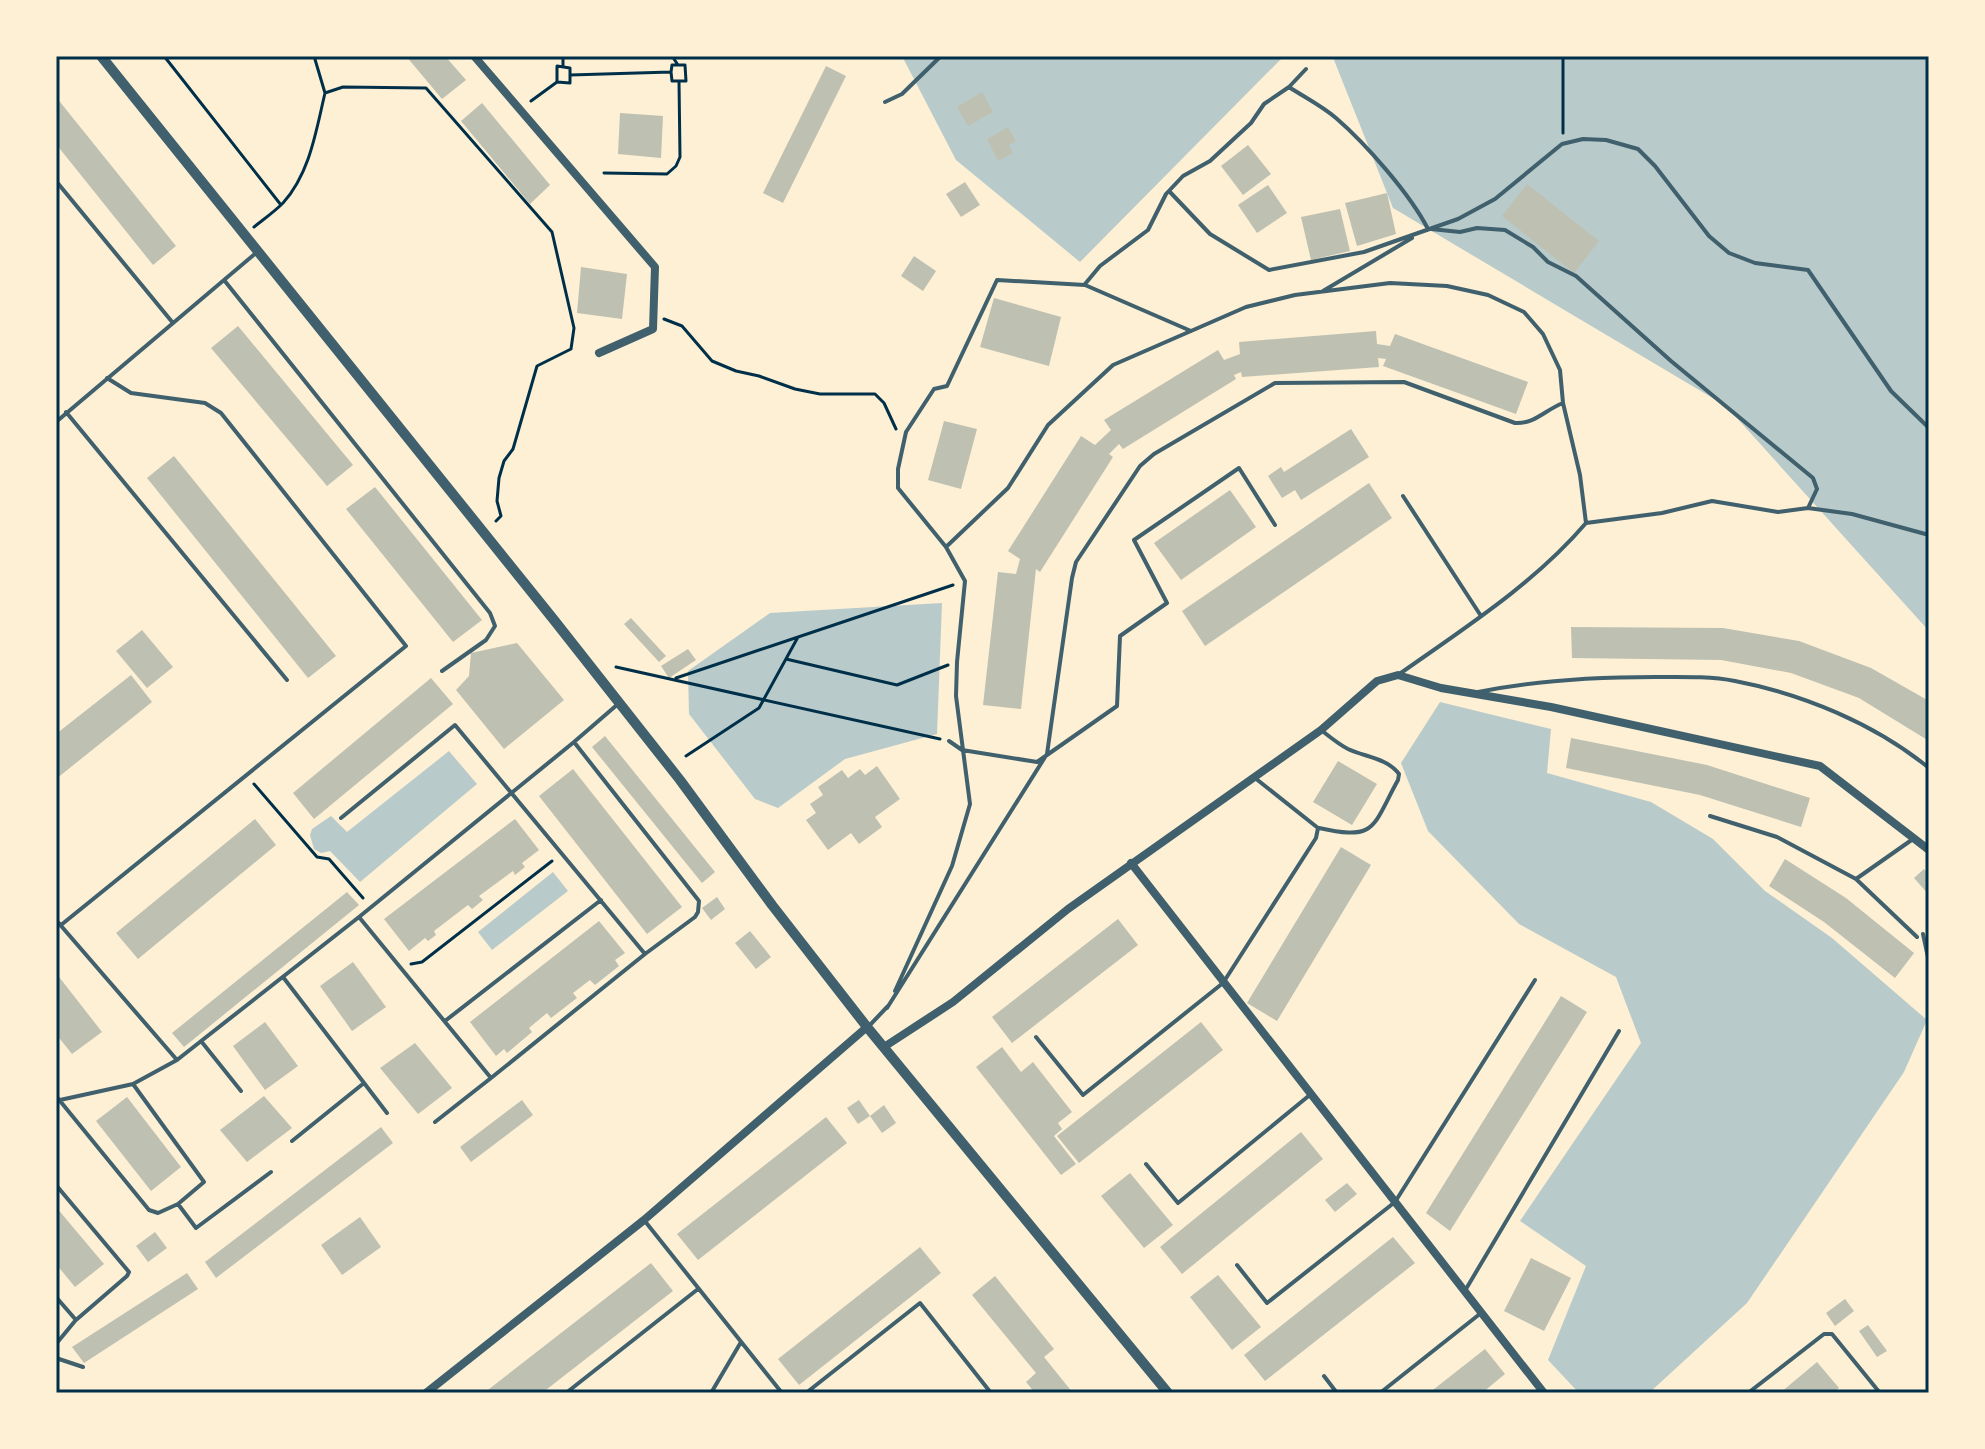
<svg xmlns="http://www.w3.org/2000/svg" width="1985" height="1449" viewBox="0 0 1985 1449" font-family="'Fira Sans Condensed',sans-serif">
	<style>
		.green { fill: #b9caca }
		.building { fill: #bec0b2 }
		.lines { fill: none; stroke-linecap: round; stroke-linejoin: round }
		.path { stroke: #003049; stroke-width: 3 }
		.service { stroke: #3f606c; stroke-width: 4 }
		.minor { stroke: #3f606c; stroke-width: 8 }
		.tertiary { stroke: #3f606c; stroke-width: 10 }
		.neatline { fill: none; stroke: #003049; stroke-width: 3 }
	</style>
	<rect width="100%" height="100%" fill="#fdf0d5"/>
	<path class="green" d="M902,56H1284L1080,262L956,160Z
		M1337,56H1929V631L1726,406L1393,208L1334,60Z
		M942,603L937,734L845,759L778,808L755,799L689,714L688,671L770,613Z
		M1440,702L1551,729L1547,773L1651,802L1713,839L1765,891L1832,938L1927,1020L1904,1072L1747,1303L1649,1393H1579L1548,1360L1586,1266L1520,1221L1641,1043L1616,977L1519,924L1428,831L1401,763Z
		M449,751L477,784L360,882L330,851L321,853L314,849L310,835L312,829L331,816L347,832Z
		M553,872L568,891L492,950L478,932Z"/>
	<path class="building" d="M406,56H445L466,80L442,99Z
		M826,66L846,76L783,203L763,193Z
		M982,92L993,112L968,126L957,107Z
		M56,97L176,246L153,265L56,144Z
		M482,103L550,185L530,204L461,121Z
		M620,113L663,116L661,158L618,154Z
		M1008,127L1016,141L1009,145L1013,153L998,161L987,139Z
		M1248,145L1271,174L1243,195L1221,166Z
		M965,182L980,205L961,217L946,194Z
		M1527,184L1599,241L1574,273L1502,216Z
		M1268,185L1287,213L1257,233L1238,205Z
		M1387,193L1396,234L1357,246L1345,203Z
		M1340,209L1350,251L1311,260L1301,217Z
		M914,256L936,271L923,291L901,276Z
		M581,267L627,274L622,319L577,313Z
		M994,298L1061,317L1049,366L980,347Z
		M238,326L353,465L327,486L211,348Z
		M1376,331L1377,344L1390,346L1395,334L1528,382L1516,414L1383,366L1386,359L1378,358L1379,367L1242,377L1241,372L1234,375L1236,379L1123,449L1119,444L1109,454L1113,457L1040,572L1036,569L1021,709L983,705L998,572L1016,574L1020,559L1008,551L1081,436L1095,445L1111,430L1104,420L1218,350L1224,360L1240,354L1239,342Z
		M944,421L977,429L961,489L928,480Z
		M1351,429L1369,457L1301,500L1295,490L1282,498L1268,476L1281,467L1284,472Z
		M174,456L336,656L308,678L147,478Z
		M1369,483L1392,518L1205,646L1182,611Z
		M375,487L482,620L453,642L346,509Z
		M1230,490L1256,527L1181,580L1154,543Z
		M631,618L666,656L659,662L624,624Z
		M1571,627L1723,628L1799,641L1871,668L1929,701V741L1859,698L1791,673L1721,660L1572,658Z
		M142,630L173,667L147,688L116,651Z
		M517,643L564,700L504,749L456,690L469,676L471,653Z
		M688,649L696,660L669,678L661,666Z
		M131,675L152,702L56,779V734Z
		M431,678L453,704L314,819L293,793Z
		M605,736L715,872L702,883L592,747Z
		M1571,738L1707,765L1810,798L1801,827L1700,795L1566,768Z
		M1338,761L1377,784L1352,825L1313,802Z
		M877,766L900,799L875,817L882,827L859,844L851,833L828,850L806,820L816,813L810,804L823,795L818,787L842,770L848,778L860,769L865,775Z
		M573,769L682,907L647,934L539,796Z
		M255,819L276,845L138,959L116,933Z
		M515,819L539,850L522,863L525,867L515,875L513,871L479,896L483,900L472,909L468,905L434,931L436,935L428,941L425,938L409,951L384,919Z
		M1341,847L1371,865L1277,1021L1247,1003Z
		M1785,859L1846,898L1914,953L1895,978L1824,922L1769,886Z
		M1924,869L1929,875V895L1914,878Z
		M347,892L359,905L184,1047L172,1033Z
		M717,897L725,909L711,920L702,908Z
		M1118,919L1138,945L1012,1043L992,1017Z
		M599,921L625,953L615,960L619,966L595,985L590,980L573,993L577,998L551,1018L547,1013L529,1028L532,1032L507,1053L504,1049L496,1056L470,1022Z
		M750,931L771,957L756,969L735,943Z
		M353,962L386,1007L352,1031L320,986Z
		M56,973L102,1032L72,1054L56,1034Z
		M1561,996L1587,1012L1450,1231L1426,1213Z
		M265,1022L298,1066L265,1090L233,1046Z
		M1201,1022L1223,1050L1079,1163L1057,1136Z
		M415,1043L452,1088L418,1114L380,1068Z
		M1002,1047L1021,1072L1033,1062L1072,1112L1058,1123L1062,1129L1054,1136L1076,1164L1061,1175L976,1067Z
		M264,1096L292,1128L247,1162L220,1130Z
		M127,1097L181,1167L151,1191L96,1121Z
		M522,1100L533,1115L471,1162L460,1147Z
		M859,1100L870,1116L884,1105L896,1123L882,1133L870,1116L858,1124L847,1108Z
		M826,1117L847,1143L698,1260L677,1234Z
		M381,1127L393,1143L216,1278L205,1262Z
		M1301,1132L1323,1159L1182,1274L1160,1247Z
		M1130,1173L1173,1225L1144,1248L1101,1196Z
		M1347,1183L1357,1194L1335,1212L1325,1200Z
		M56,1207L104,1264L75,1287L56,1264Z
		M360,1217L381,1247L342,1275L321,1245Z
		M155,1232L167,1248L148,1262L136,1246Z
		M1393,1237L1415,1263L1265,1381L1244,1355Z
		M920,1247L941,1273L799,1385L778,1359Z
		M1531,1258L1571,1278L1544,1331L1504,1311Z
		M651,1263L673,1291L542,1393H484Z
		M187,1273L198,1289L84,1363L72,1347Z
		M1218,1275L1261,1327L1232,1350L1190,1297Z
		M995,1276L1054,1349L1044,1357L1073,1393H1035L1026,1382L1036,1373L972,1295Z
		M1845,1299L1854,1311L1835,1326L1826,1313Z
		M1868,1325L1887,1351L1877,1357L1859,1331Z
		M1485,1349L1505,1374L1482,1393H1429Z
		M1817,1362L1839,1388L1833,1393H1780Z"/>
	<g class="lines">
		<path class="path" d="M164,56L281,205
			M314,56L325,93
			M563,56V67
			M672,56L678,65
			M570,75L671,72L672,81H686L685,65H672L671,72
			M531,101L557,82V66L570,68V83L557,82
			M1563,133V56
			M604,173L667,174L676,166L680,157L679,81
			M254,227C264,219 274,212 283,203C310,173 316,131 325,93L343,87L426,88L552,232L574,328L571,349L537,366L513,449L504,461L499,478L497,501L501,516L496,521
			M664,319L682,326L712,361L736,371L759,376L795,389L820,394H875L884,403L896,429
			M786,659L897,685L948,665
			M616,667L940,739
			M676,678L953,585
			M686,756L759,708L798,637
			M254,784L317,857L329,859L363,898
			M411,964L422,962L552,861"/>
		<path class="service" d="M1289,87C1304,97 1322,106 1336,118C1366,144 1410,194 1428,229L1427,230
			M885,102L902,94L941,56
			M56,181L173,323
			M1169,191L1210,234L1269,270L1364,252L1458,219L1495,199L1562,144L1583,139L1606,140L1638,149L1655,166L1709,236L1729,253L1755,263L1808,270L1891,391L1929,428
			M1431,229L1460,232L1477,228L1505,230L1533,247L1548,262L1576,276L1671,361L1813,478L1817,489L1808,508
			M224,280L490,613L495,626L486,640L442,671
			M1085,284L1100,266L1148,230L1166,194L1183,176L1210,161L1251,123L1264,104L1289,87L1306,69
			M1323,291L1412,238
			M66,412L287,680
			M56,422L256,253
			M1403,496L1481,616
			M1586,523L1662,513L1712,501L1778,512L1808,508L1852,514L1929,535
			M946,547L1008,488L1048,425L1113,365L1246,307L1295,295L1390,283L1447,286L1488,295L1524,312L1543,334L1560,370L1563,403L1580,475L1586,523C1534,584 1463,629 1398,675
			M1478,692C1537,680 1595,677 1655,677C1681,677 1709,676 1735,681C1803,694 1875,724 1929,768
			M949,741L962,750L1037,762L1117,706L1120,636L1167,603L1134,540L1239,468L1275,525
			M1710,816L1777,837L1856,879L1917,937
			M341,818L455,725L645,954L695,917L698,912L699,901L574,742L618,704
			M1319,828C1377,841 1372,827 1398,780L1399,774C1387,758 1365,757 1348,749C1338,744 1330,737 1321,730
			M1856,879L1913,839
			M359,917L491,1078L645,954
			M56,920L177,1060
			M61,925L406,646L221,413L205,403L131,393L107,378
			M1923,934L1929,962
			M283,977L387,1113
			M895,991L952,866L970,804L956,696L957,662L965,581L946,547L898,488V469L906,432L934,389L947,386L997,280L1085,285L1191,331
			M887,1008L1047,754L1072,578L1076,562L1140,466L1154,454L1275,383L1404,382L1515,423C1535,424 1545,410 1563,403
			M445,1021L601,900
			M869,1026L888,1006
			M1036,1037L1083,1095L1223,983L1316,838L1318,828L1255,778
			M201,1041L241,1091
			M56,1096L149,1210L158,1213L178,1204L204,1182L133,1084
			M60,1100L133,1084L177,1060L359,917L574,742
			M435,1122L491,1078
			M292,1141L364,1083
			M1146,1164L1178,1203L1311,1094
			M56,1185L129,1272L127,1276L76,1320L56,1297
			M178,1204L196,1228L271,1172
			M644,1220L782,1393
			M1237,1265L1267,1303L1395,1202L1535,980
			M1466,1289L1619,1031
			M56,1344L75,1321
			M56,1358L83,1367
			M1324,1376L1337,1393
			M566,1393L698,1289
			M711,1393L741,1342
			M806,1393L920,1303L991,1393
			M1380,1393L1481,1313
			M1748,1393L1824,1334H1832L1880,1393"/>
		<path class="minor" d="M474,56L655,267L653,329L599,353
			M1131,863L1544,1393
			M884,1047L953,1002L1068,909L1321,730L1377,681L1398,675L1441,688L1551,707L1820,766L1929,850
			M426,1393L644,1220L867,1027"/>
		<path class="tertiary" d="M101,56L554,620L680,780L772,905L867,1027L1168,1393"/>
	</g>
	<rect width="1985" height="1449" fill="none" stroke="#fdf0d5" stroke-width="116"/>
	<rect x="58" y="58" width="1869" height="1333" class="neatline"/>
</svg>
